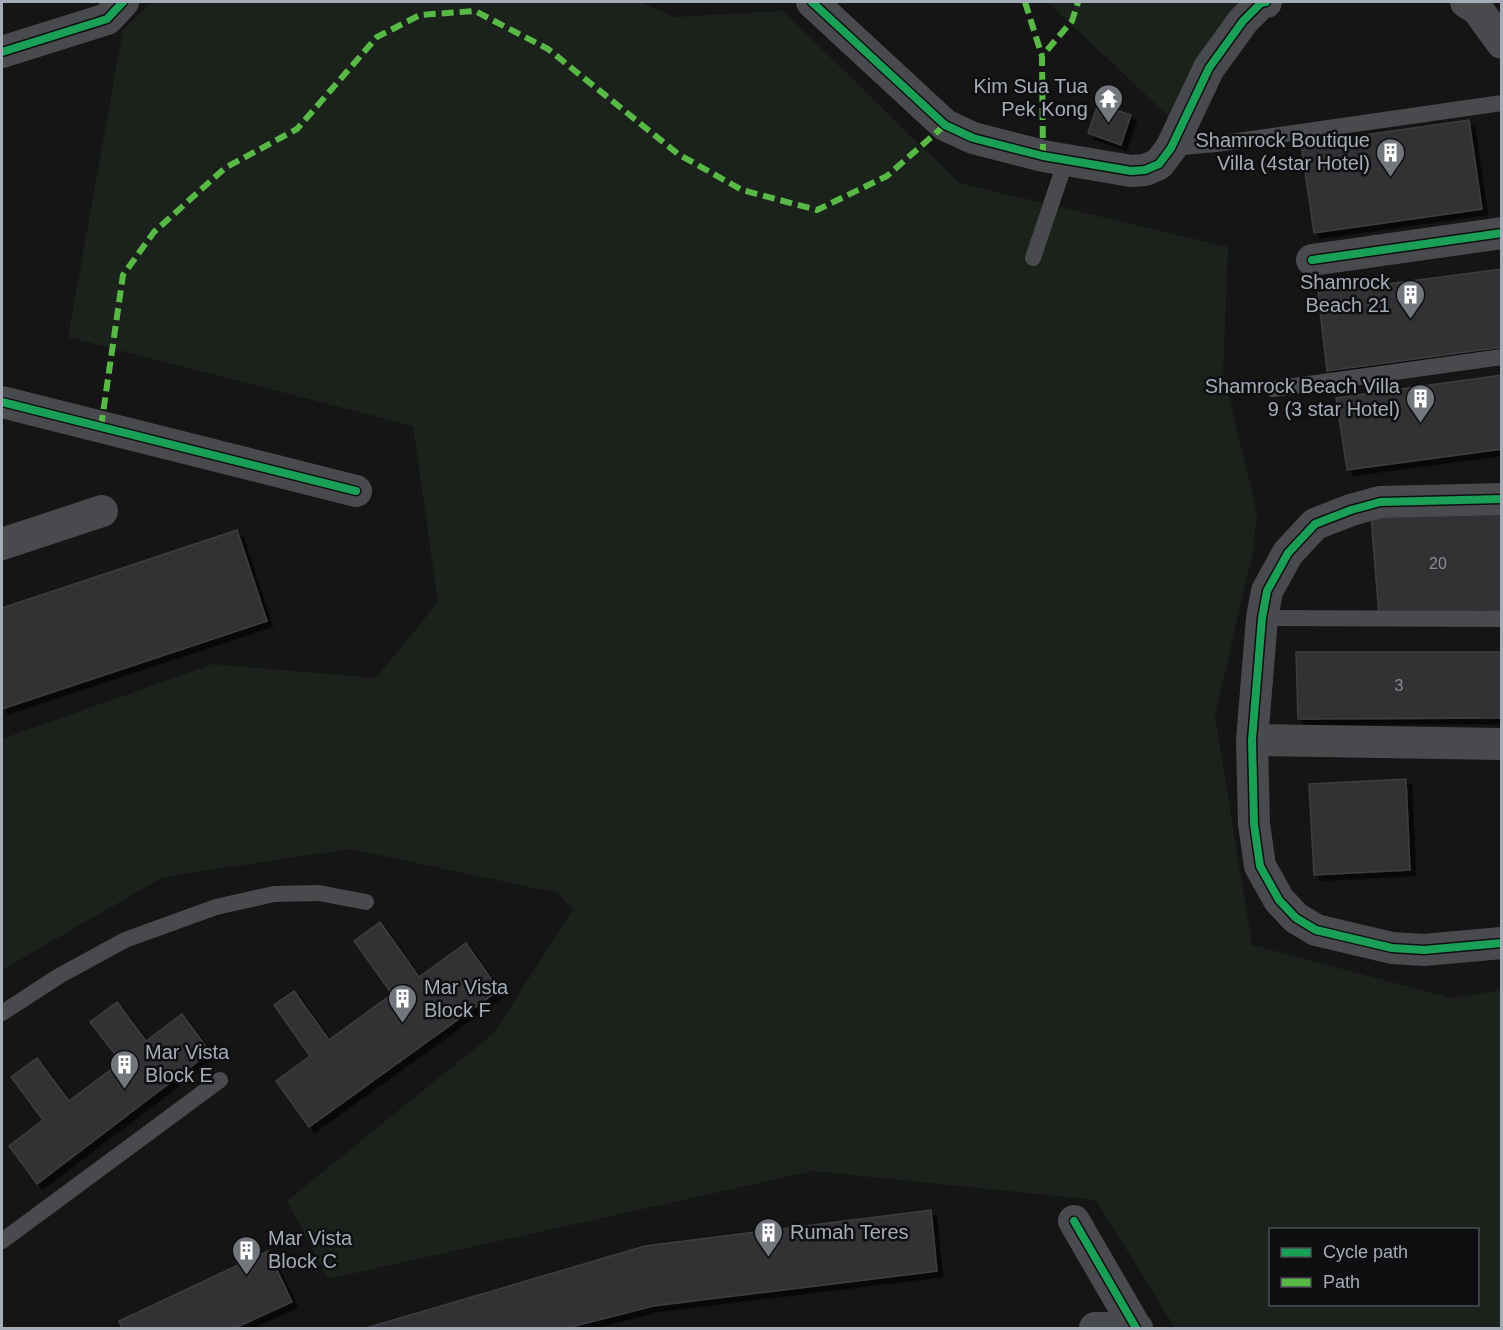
<svg xmlns="http://www.w3.org/2000/svg" width="1503" height="1330" viewBox="0 0 1503 1330" font-family="Helvetica,sans-serif">
	<style>
		.green { fill: #1b221b; fill-rule: evenodd }
		.building { fill: #333334; stroke: #3d3e41; stroke-width: 1.5; filter: url(#shadow) }
		.lines { fill: none; stroke-linecap: round; stroke-linejoin: round }
		.service { stroke: #484a4e; stroke-width: 16 }
		.minor { stroke: #484a4e; stroke-width: 32 }
		.quiet { stroke: #58b947; stroke-width: 6; stroke-dasharray: 12 6; stroke-linecap: butt }
		.cycleway-casing { stroke: #0f0f11; stroke-width: 11 }
		.cycleway { stroke: #1a9f57; stroke-width: 8 }
		.labels { text-anchor: middle; stroke-width: 5; stroke-linejoin: round; paint-order: stroke }
		.number-label { font-size: 16px; fill: #888e96 }
		.poi-label { font-size: 20px; fill: #a4acb7; stroke: #0f0f11; text-anchor: end }
	</style>
	<defs>
		<filter id="shadow"><feDropShadow dx="5.5" dy="5.5" stdDeviation="0" flood-color="#0009"/></filter>
	</defs>
	<rect width="100%" height="100%" fill="#151515"/>
	<path class="green" d="M152,2H641L674,17L783,11L959,183L1228,247L1223,372L1257,514L1253,550L1215,716L1252,945L1451,998L1501,990V1328H1175L1096,1200L813,1171L328,1279L287,1201L494,1033L573,909L558,893L350,849L163,877L2,970V739L213,664L376,678L438,602L413,426L68,337L123,30ZM1270,1230H1478V1304H1270Z
		M1048,2H1249L1170,118Z"/>
	<path class="building" d="M1098,104L1131,115L1121,145L1088,133Z
		M1469,120L1482,209L1314,233L1301,144Z
		M1502,269V347L1327,371L1318,293Z
		M1502,375V449L1347,470L1336,398Z
		M1502,510V611L1379,616L1371,515Z
		M237,530L267,621L2,709V608Z
		M1296,652H1502V718L1298,719Z
		M1406,779L1410,870L1314,875L1309,784Z
		M380,922L419,977L466,943L499,990L309,1127L276,1081L310,1056L274,1005L294,991L329,1040L392,994L354,941Z
		M117,1002L146,1041L182,1014L210,1052L37,1184L9,1146L43,1120L11,1077L37,1058L69,1101L121,1062L90,1022Z
		M931,1210L937,1271L653,1306L567,1328H366L645,1246Z
		M268,1251L292,1302L235,1328H122L119,1321Z"/>
	<g class="lines">
		<path class="service" d="M1171,148L1216,144L1502,103
			M1033,258L1066,160
			M1273,389L1502,357
			M1262,618L1502,619
			M2,1013L59,976L125,940L216,907L274,894L319,893L366,902
			M2,1241L220,1080"/>
		<path class="minor" d="M812,2L945,125L973,138L1043,156L1131,171L1145,170L1159,164L1171,148L1209,68L1243,21L1261,3L1266,2
			M1466,2L1478,10L1502,43
			M2,52L107,19L123,2
			M1312,260L1502,233
			M2,402L356,491
			M1502,499L1380,502L1351,510L1315,524L1288,553L1267,591L1262,618L1252,740L1254,824L1260,866L1279,900L1296,918L1316,930L1392,948L1424,950L1502,943
			M2,544L102,511
			M1252,740L1502,744
			M1074,1221L1136,1328
			M1095,1328H1137"/>
		<path class="quiet" d="M1025,2L1042,56
			M1043,156L1042,56L1072,21L1078,2
			M101,427L123,275L154,232L225,168L297,129L377,37L420,15L475,11L548,49L678,154L742,190L817,210L887,176L945,125"/>
		<defs>
			<path id="cycleway" d="M812,2L945,125L973,138L1043,156L1131,171L1145,170L1159,164L1171,148L1209,68L1243,21L1261,3L1266,2
				M2,52L107,19L123,2
				M1312,260L1502,233
				M2,402L356,491
				M1502,499L1380,502L1351,510L1315,524L1288,553L1267,591L1262,618L1252,740L1254,824L1260,866L1279,900L1296,918L1316,930L1392,948L1424,950L1502,943
				M1074,1221L1136,1328"/>
		</defs>
		<use href="#cycleway" class="cycleway-casing"/>
		<use href="#cycleway" class="cycleway"/>
	</g>
	<defs>
		<symbol id="temple-pin" viewBox="-11 -11 22 30"><path d="M0 17L-7.5 6A9.5 9.5 0 1 1 7.5 6Z" fill="#72777e" stroke="#0f0f11"/><path d="M0-6L5-2H3V0L6.5 2.5H4V6H1.5V3h-3V6H-4V2.5H-6.5L-3 0V-2H-5Z" fill="#fff"/></symbol>
		<symbol id="building-pin" viewBox="-11 -11 22 30"><path d="M0 17L-7.5 6A9.5 9.5 0 1 1 7.5 6Z" fill="#72777e" stroke="#0f0f11"/><path d="M-4-6H4V6H1V3H-1V6H-4ZM-2.5-4.3h1.7v1.8h-1.7ZM.8-4.3h1.7v1.8H.8ZM-2.5-1h1.7V.8h-1.7ZM.8-1h1.7V.8H.8Z" fill="#fff"/></symbol>
	</defs>
	<g fill-rule="evenodd">
		<use href="#temple-pin" x="1092" y="82" width="33" height="45"/>
		<use href="#building-pin" x="1374" y="136" width="33" height="45"/>
		<use href="#building-pin" x="1394" y="278" width="33" height="45"/>
		<use href="#building-pin" x="1404" y="382" width="33" height="45"/>
		<use href="#building-pin" x="386" y="982" width="33" height="45"/>
		<use href="#building-pin" x="108" y="1048" width="33" height="45"/>
		<use href="#building-pin" x="752" y="1216" width="33" height="45"/>
		<use href="#building-pin" x="230" y="1234" width="33" height="45"/>
	</g>
	<g class="labels">
		<g class="number-label">
			<text x="1438" y="569">20</text>
			<text x="1399" y="691">3</text>
		</g>
		<g class="poi-label">
			<text x="1088" y="93">Kim Sua Tua<tspan x="1088" dy="23">Pek Kong</tspan></text>
			<text x="1370" y="147">Shamrock Boutique<tspan x="1370" dy="23">Villa (4star Hotel)</tspan></text>
			<text x="1390" y="289">Shamrock<tspan x="1390" dy="23">Beach 21</tspan></text>
			<text x="1400" y="393">Shamrock Beach Villa<tspan x="1400" dy="23">9 (3 star Hotel)</tspan></text>
			<text x="424" y="994" text-anchor="start">Mar Vista<tspan x="424" dy="23">Block F</tspan></text>
			<text x="145" y="1059" text-anchor="start">Mar Vista<tspan x="145" dy="23">Block E</tspan></text>
			<text x="790" y="1239" text-anchor="start">Rumah Teres</text>
			<text x="268" y="1245" text-anchor="start">Mar Vista<tspan x="268" dy="23">Block C</tspan></text>
		</g>
	</g>
	<rect width="1503" height="1330" fill="none" stroke="#a4acb7" stroke-width="6"/>
	<rect x="1269" y="1228" width="210" height="78" fill="#0f0f11" stroke="#4b4e53" stroke-width="1.5"/>
	<rect x="1281" y="1248" width="30" height="9" fill="#1a9f57" stroke="#4b4e53" stroke-width="1.5"/>
	<text x="1323" y="1258" font-size="18" fill="#a4acb7">Cycle path</text>
	<rect x="1281" y="1278" width="30" height="9" fill="#58b947" stroke="#4b4e53" stroke-width="1.5"/>
	<text x="1323" y="1288" font-size="18" fill="#a4acb7">Path</text>
</svg>
